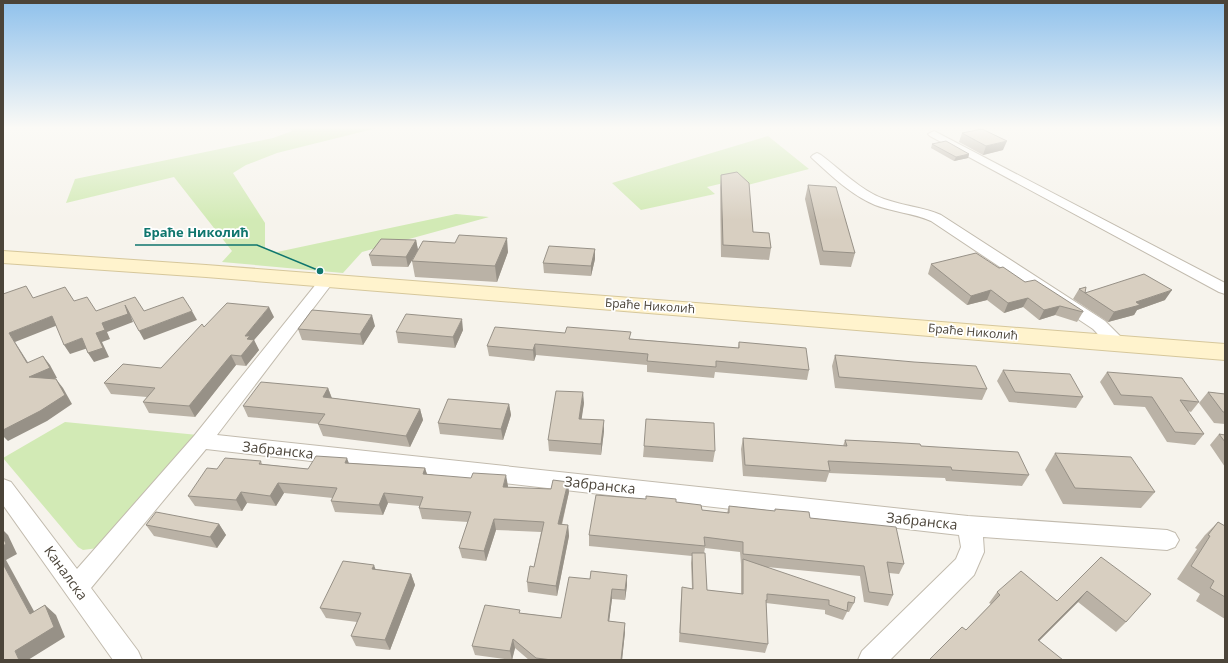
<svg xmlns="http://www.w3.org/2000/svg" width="1228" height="663" viewBox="0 0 1228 663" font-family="'Open Sans',sans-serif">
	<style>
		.green { fill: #d2eab5 }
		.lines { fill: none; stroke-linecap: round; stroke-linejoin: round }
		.street-casing { stroke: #c2bbae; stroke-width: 2 }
		.secondary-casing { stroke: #d6c79b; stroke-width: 2 }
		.street { fill: #fff; fill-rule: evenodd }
		.secondary { fill: #fff3cd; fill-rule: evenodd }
		.wall { fill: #bab2a6; fill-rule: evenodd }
		.shaded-wall { fill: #979187 }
		.building { fill: #d8cfc1; stroke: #979187 }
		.labels { text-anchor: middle; stroke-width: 3.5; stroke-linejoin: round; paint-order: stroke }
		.street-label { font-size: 12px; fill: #4b4439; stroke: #fff }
		.near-street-label { font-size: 14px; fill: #4b4439; stroke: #fff }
		.leader { fill: none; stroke: #0f766e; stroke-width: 1.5 }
		.callout-dot { fill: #0f766e; stroke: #fff; stroke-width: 1.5 }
		.callout-label { font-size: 13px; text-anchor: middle; font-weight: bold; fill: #0f766e; stroke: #fff; stroke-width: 3.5; stroke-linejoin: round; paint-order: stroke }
	</style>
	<rect width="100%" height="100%" fill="#f6f3ec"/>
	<path class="green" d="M289,127H381L277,153L246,165L233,173L265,223V248L277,252L456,214L489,217L362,252L343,273L222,262L232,251L174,177L66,203L75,179L273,138L292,131Z
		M768,136L809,169L744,186L736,180L707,187L715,194L641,210L612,183Z
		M65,422L198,435L98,548L83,550L78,547L3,458Z"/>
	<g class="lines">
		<defs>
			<path id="street" d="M934,131L1225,283V294L1219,292L930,136L928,134Z
				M817,153L821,155C841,170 860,190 884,199C903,206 923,207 941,215L1105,321L1127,343L1124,347C1110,351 1102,338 1093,329L931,221C913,213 893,212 875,205C851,195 832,176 813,159L811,157L813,155Z
				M326,276L331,278L334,281L217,435L968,516L1167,530L1175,533L1179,540L1175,547L1167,550L983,537L984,552L974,575L890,660H858L862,651L956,559L961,547L959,535L206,449L91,588L138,651L142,660H113L3,505V479L11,482L77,569L194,436L321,278Z"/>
			<path id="secondary" d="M3,251L206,265L1225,344V360L206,277L3,263Z"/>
		</defs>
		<use href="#street" class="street-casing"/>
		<use href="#secondary" class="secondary-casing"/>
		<use href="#street" class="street"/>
		<use href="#secondary" class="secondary"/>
	</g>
	<path class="wall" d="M962,133L1003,150L983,155L959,142Z
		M932,144L969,154L968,158L954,161L931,148Z
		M721,175L753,232L771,248L769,260L721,257L720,187Z
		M808,185L855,253L851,267L820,265L805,199Z
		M416,240L418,250L408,267L372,266L369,255Z
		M455,243L508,252L497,282L415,277L412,261Z
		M595,249V259L591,276L544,273L543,263Z
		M931,264L999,268L1083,312L1077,322L1055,315L1039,320L1023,307L1004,313L987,300L967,305L928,274Z
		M1079,289L1085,293L1165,300L1137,310L1134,315L1108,322L1073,299Z
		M274,317L254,340L259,350L246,366L236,365L195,417L149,413L143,402L147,397L111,394L104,383L161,368L204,327Z
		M375,326L363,345L302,340L298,329Z
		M463,330L455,348L398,343L396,332Z
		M565,333L738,348L739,342L809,370L807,380L715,372L714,378L647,372V365L536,355L534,361L489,356L487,346Z
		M835,355L987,389L982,400L835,388L832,366Z
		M1003,370L1083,397L1076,408L1009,402L997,381Z
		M1107,372L1199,402L1191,412L1188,411L1204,434L1195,445L1167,442L1145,407L1114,405L1100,382Z
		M328,388L332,398L420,409L423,420L410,447L323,436L318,424H319L248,417L243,406Z
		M1208,392L1225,394V424L1214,423L1199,403Z
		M584,403L581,419L604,431L601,455L549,451L548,440Z
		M509,404L511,415L503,440L440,434L438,423Z
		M1219,434L1225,435V467L1210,445Z
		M743,438L843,446L845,440L921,446L1029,475L1022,486L946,481L945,478L829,473L826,482L743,476L741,449Z
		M644,446L715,451L713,462L643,457Z
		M1055,453L1155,492L1141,508L1063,504L1045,470Z
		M261,461L262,464L308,469L349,463L425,468L427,474L508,486V487L569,492L562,525H568L569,536L557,596L528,592L527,582L534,567L541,532L496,530L486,561L462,558L459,548L468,522L422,519L419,508L420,506L388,503L383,515L335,512L331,501L333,498L284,493L276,506L247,503L242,511L195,506L188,496L217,469Z
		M646,499L676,502L702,510L727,513L729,506L775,511V509L810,518L904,564L899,574L889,573L893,595L888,606L864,602L860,576L767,567L854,603L849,612H847L843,620L825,614V610L766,603L768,644L765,653L679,642L681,597L682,587L692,589L691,563L692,556L589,546V535ZM705,548L740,552L741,564V594L707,590L704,553Z
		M1218,522L1225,526V619L1196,601L1200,594L1177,579L1197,549L1195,548L1205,535Z
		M219,524L226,535L217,548L154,536L146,525Z
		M1101,557L1126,622L1116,632L1078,602L1039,641L929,660L966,630L991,604L989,603L997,592L1057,601Z
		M376,569L411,574L415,585L390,650L356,646L351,636L357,622L326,618L320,608Z
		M627,575V585L625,600L612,599L609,621L625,623V632L622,660H529L515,648L512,660L475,655L472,646L521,613L561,618L590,579Z"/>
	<path class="shaded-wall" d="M1007,141L1003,150L983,155L986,146Z
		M969,154L968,158L954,161L956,157Z
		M507,238L508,252L497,282L495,266Z
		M416,240L418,250L408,267L406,257Z
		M595,249V259L591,276V266Z
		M991,290L987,300L967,305L971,296Z
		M1172,290L1165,300L1137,310L1134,315L1108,322L1114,312L1136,302Z
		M1028,298L1023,307L1004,313L1008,303Z
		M125,305L130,314L133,322L107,332L110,339L102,342L109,357L94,362L88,353L96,333L102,323Z
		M1060,306L1055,315L1039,320L1044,310Z
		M269,307L274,317L254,340L259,350L246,366L241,356L245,336Z
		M192,311L197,320L144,340L139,331Z
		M372,315L375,326L363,345L360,334Z
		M52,316L58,325L15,342L34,372L27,363L9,333Z
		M462,319L463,330L455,348L453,337Z
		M82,338L88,348L70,354L64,345Z
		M535,344L536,355L534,361L533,350Z
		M231,355L236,365L195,417L189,406Z
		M43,356L50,365L57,378L36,386L29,377Z
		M56,379L63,388L72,404L47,421L8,441L3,436V430Z
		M328,388L332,399L323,397Z
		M583,392L584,403L580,430L579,419Z
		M509,404L511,415L503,440L501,429Z
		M420,409L423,420L410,447L406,436Z
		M604,420V431L601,455V444Z
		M347,458L351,469L345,463Z
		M425,468L428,478L423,474Z
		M506,475L508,486L505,497L503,487Z
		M568,482L569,492L559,535L558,524Z
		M278,483L284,493L276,506L270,496Z
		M241,492L247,503L242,511L236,500Z
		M384,493L388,503L383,515L379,505Z
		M494,519L496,530L486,561L484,551Z
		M219,524L226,535L217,548L210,537Z
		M568,525L569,536L557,596L556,586Z
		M3,530L8,535L17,554L6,560L41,624L30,614L3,564Z
		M374,565L378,576L372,569Z
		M411,574L415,585L390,650L385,640Z
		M627,575V585L625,600V590Z
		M612,589V599L608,630V621Z
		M1087,591L1078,602L1030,650L1038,640Z
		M45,605L56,615L65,637L28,660H19L15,651Z
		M625,623V632L622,660H621Z
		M513,639L515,648L512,660L510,651Z"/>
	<path class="building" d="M982,129L1007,141L986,146L962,133Z
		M946,141L969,154L956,157L932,144Z
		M737,172L749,183L753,232L769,233L771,248L723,245L721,175Z
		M808,185L836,187L855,253L823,251Z
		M459,235L507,238L495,266L412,261L423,241L455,243Z
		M381,239L416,240L406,257L369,255Z
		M549,246L595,249L591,266L543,263Z
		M976,253L999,268L1003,267L1025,282L1035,280L1083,311V312L1060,306L1044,310L1028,298L1008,303L991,290L971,296L931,264Z
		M1144,274L1172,290L1136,302L1140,305L1114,312L1079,289L1086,287L1085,293Z
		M26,286L33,298L65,287L74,301L87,297L96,311L135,297L144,311L183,297L192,311L139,331L125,305L128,314L102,323L105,330L96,333L103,348L88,353L82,338L64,345L52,316L9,333L27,363L43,356L50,368L29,377L56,379L65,395L40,411L3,430V294Z
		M227,303L269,307L245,336H250L247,339L254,340L241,356L231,355L189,406L143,402L155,388L104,383L123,364L161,368L202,324L204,327Z
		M312,310L372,315L360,334L298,329Z
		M406,314L462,319L453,337L396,332Z
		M495,327L565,333L567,327L631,332L629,339L739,348V342L806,348L809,370L716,361V367L647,361L648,354L535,344L533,350L487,346Z
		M835,355L914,362L976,366L987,389L839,377Z
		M1003,370L1070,374L1083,397L1015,392Z
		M1107,372L1182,378L1199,402L1180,400L1204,434L1175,432L1152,397L1121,395Z
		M261,382L328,388L323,397L420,409L406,436L318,424L325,414L243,406Z
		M556,391L583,392L579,419L604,420L601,444L548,440Z
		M1208,392L1225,394V412H1223Z
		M448,399L509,404L501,429L438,423Z
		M646,419L714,423L715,451L644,446Z
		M1219,434L1225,435V442Z
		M743,438L847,446L845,440L885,442L920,444L921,446L1018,452L1029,475L952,470L951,467L828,461L830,471L745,465Z
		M1055,453L1131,457L1155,492L1075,488Z
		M316,456L347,458L345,463L425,468L423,474L471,478L473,473L506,475L503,487L551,489L553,480L568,482L558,524L568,525L556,586L527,582L530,566L534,567L544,522L494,519L484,551L459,548L471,512L419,508L423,497L384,493L379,505L331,501L337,488L278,483L270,496L241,492L236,500L188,496L207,468L217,469L225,458L261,461L259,464L308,469Z
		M596,495L646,499V496L676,499V502L701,505L702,510L729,513V506L775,511V509L809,512L810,518L896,527L904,564L887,562L893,595L869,592L864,566L743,554V542L704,537L705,546L589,535Z
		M156,512L219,524L210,537L146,525Z
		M1218,522L1225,526V597L1210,588L1214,581L1191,566L1210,536L1208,535Z
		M3,537L6,544L3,546Z
		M692,553H705L707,590L743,594V559L855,597L854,603L848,602L847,611L829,605V600L767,594V600H766L768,644L680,633L682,587L693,589Z
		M1101,557L1151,594L1126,622L1087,591L1038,640L1063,660H929L962,627L966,630L1000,595L997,592L1021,571L1057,601Z
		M343,561L374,565L372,569L411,574L385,640L351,636L361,613L320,608Z
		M3,564L30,614L45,605L54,627L15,651L19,660H3Z
		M591,571L627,575L625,590L612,589L608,621L625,623L621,660H552L536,658L513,639L510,651L472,646L485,605L520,610L519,613L561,618L569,577L590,579Z"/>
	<linearGradient id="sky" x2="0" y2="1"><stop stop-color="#8fc1ec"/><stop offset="0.58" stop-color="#fbfaf6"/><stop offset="1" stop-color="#fbfaf6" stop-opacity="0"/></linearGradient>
	<rect width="1228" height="220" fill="url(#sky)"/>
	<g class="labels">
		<g class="street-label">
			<text transform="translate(650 306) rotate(4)" y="4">Браће Николић</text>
			<text transform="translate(973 332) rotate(5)" y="4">Браће Николић</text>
		</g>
		<g class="near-street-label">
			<text transform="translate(278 450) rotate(6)" y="5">Забранска</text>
			<text transform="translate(600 485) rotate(6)" y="5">Забранска</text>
			<text transform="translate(922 521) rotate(6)" y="5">Забранска</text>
			<text transform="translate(66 573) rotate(54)" y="5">Каналска</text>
		</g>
	</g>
	<path class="leader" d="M320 271L257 245H135"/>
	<circle class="callout-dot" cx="320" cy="271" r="4"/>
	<g class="callout-label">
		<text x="196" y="237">Браће Николић</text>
	</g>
	<rect width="1228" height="663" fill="none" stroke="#4b4439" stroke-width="8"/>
</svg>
